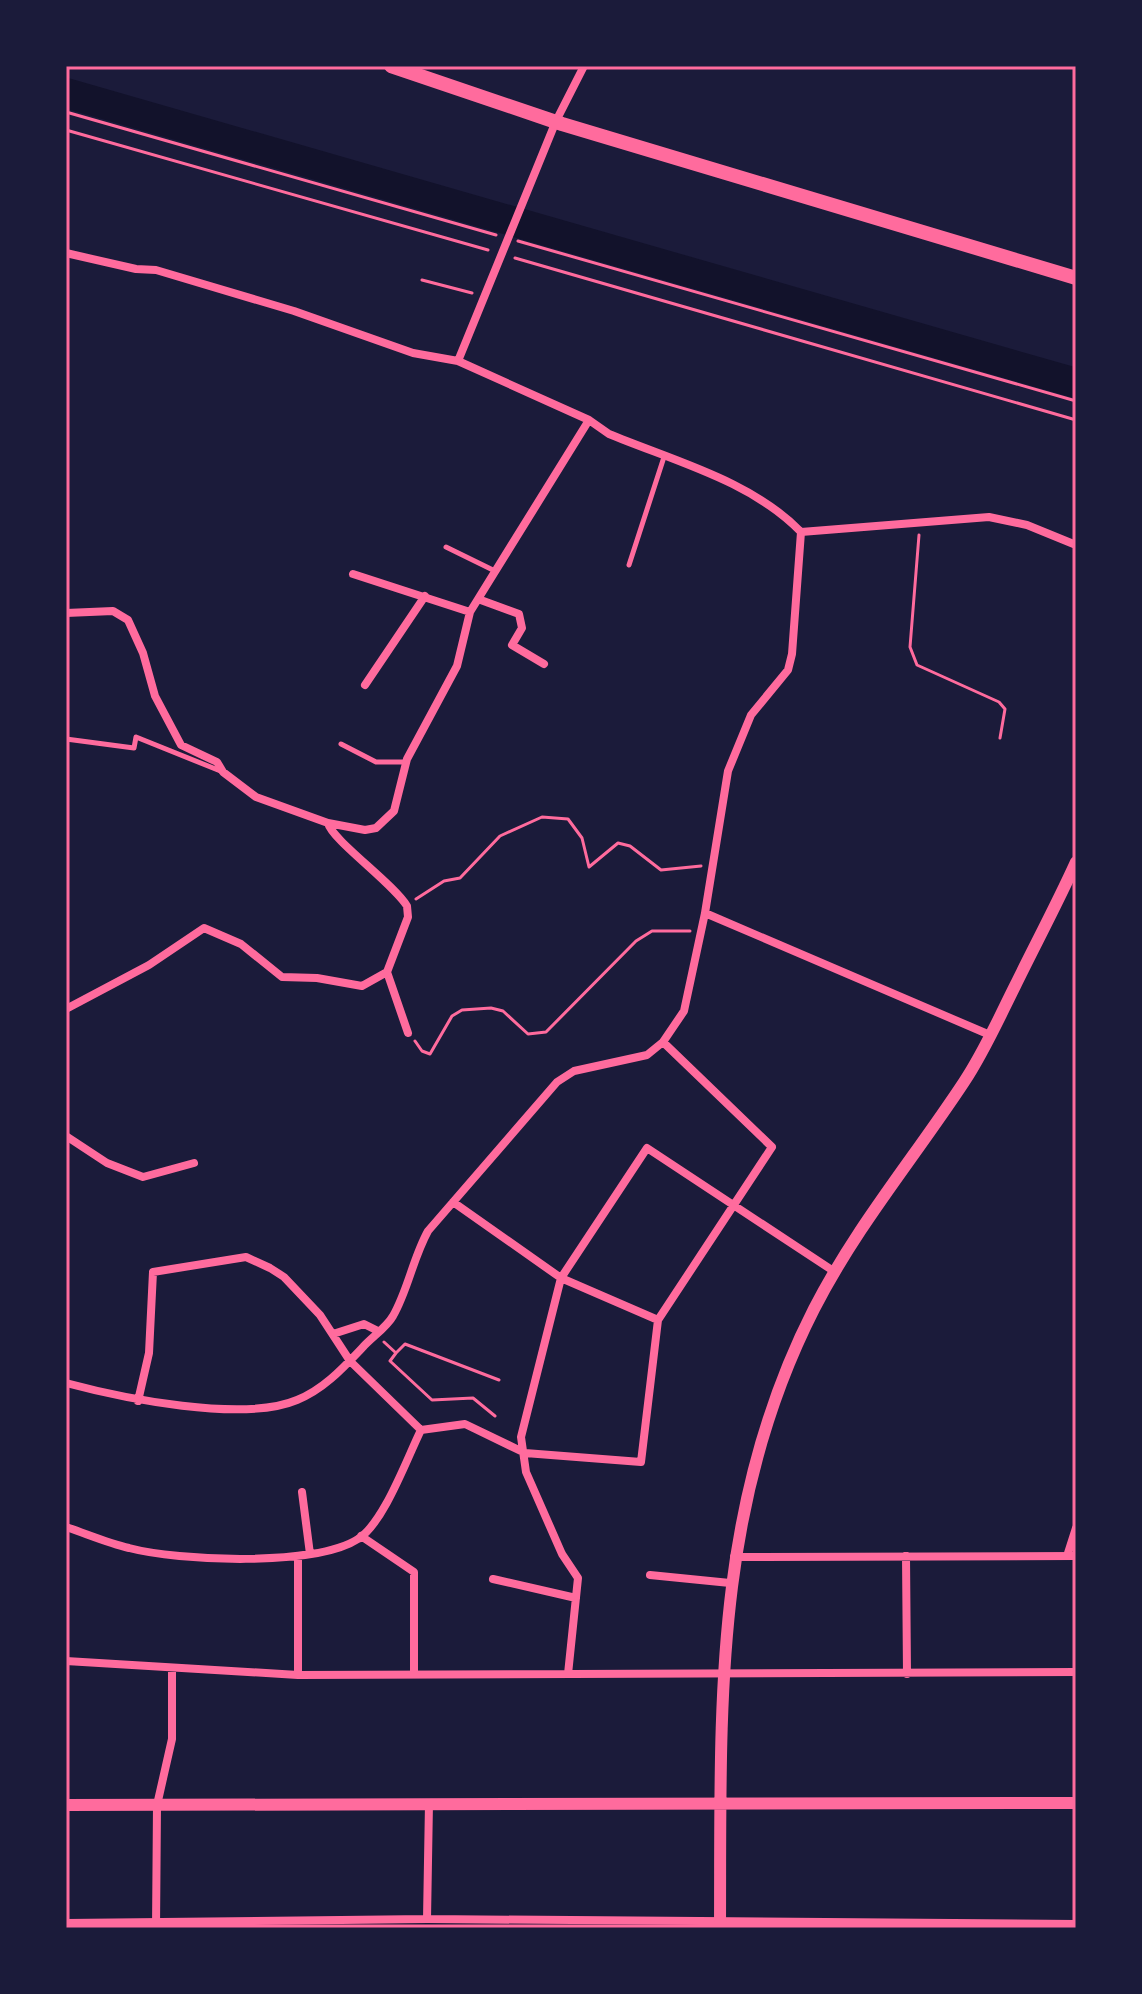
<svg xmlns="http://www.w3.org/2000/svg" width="1142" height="1994" viewBox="0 0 1142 1994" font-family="'Open Sans',sans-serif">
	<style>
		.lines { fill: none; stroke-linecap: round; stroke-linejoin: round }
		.river { stroke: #12122b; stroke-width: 30 }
		.path { stroke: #ff6b9d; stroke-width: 3 }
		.service { stroke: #ff6b9d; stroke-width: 5 }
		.minor { stroke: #ff6b9d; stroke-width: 8 }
		.tertiary { stroke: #ff6b9d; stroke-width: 12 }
		.secondary { stroke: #ff6b9d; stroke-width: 14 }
		.neatline { fill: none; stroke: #ff6b9d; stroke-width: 3 }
	</style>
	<rect width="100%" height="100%" fill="#1b1b3a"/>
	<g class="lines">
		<path class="river" d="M66,93L1076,383"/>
		<path class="path" d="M66,112L496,235
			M66,130L488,250
			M518,241L1076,401
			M515,258L1076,420
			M422,280L472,293
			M919,535L910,647L917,665L999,702L1005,709L1000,738
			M416,899L444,881L460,878L500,836L542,817L568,819L582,838L589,867L618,843L630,846L661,870L701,866
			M415,1041L422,1051L430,1054L452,1016L462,1010L491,1008L503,1011L528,1034L546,1032L636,941L652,931H690
			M384,1342L396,1353L405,1344L499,1380
			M396,1353L390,1361L432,1400L473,1398L495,1416"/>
		<path class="service" d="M446,547L495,571
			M629,565L664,457
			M66,739L134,748L136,737L223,772
			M341,744L376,762H407"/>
		<path class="minor" d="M66,253L136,269L156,270L294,311L413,353L458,361L589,420L609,434C674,461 752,481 801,532L792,654L788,670L751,715L728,771L705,913L684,1011L663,1042L647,1055L574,1071L557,1082L428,1231C413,1258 408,1290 393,1316C387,1327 372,1337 363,1347C343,1368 324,1389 297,1400C243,1423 122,1398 66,1383
			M458,361L556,121L584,66
			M801,532L989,517L1027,525L1076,545
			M353,574L470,612
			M478,599L519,614L522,628L512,645L544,664
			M66,613L113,611L128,620L143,653L155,696L181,745L217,762L223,772L256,797L328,823
			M365,685L425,596
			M705,913L990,1035
			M387,972L408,1033
			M66,1009L149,965L204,928L241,944L282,977L317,978L362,986L387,972L408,917L407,906C393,883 332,840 328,823L365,830L376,828L394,811L407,759L457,666L470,612L589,420
			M66,1136L107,1163L143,1177L194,1163
			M453,1202L561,1278L658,1320
			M333,1334L364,1324L378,1331
			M421,1430L465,1424L525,1453L641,1462L658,1320L772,1147L663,1042
			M302,1492L310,1554
			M66,1527C87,1534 108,1543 129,1548C178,1561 315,1567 358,1539C384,1523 407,1458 421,1430L350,1361L320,1315L284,1277L270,1268L246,1257L153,1272L149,1353L138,1401
			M361,1536L414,1572V1674
			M1068,1553L1076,1528
			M298,1556V1675
			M906,1556L907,1674
			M734,1557L1076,1556
			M650,1575L730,1583
			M493,1579L576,1598
			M66,1661L298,1675L1076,1672
			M568,1674L578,1578L562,1554L526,1472L521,1437L561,1278L647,1148L835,1272
			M427,1919L429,1803
			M66,1923L427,1919L1076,1924
			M156,1928L157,1805L172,1739V1669"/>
		<path class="tertiary" d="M66,1805L1076,1803
			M720,1928C721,1710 712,1509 814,1309C856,1227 914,1158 964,1082C984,1052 999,1018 1015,986C1035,945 1057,904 1076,862"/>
		<path class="secondary" d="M391,66L562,124L1076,278"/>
	</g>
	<rect width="1142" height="1994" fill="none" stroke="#1b1b3a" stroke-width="136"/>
	<rect x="68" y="68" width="1006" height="1858" class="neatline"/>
</svg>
